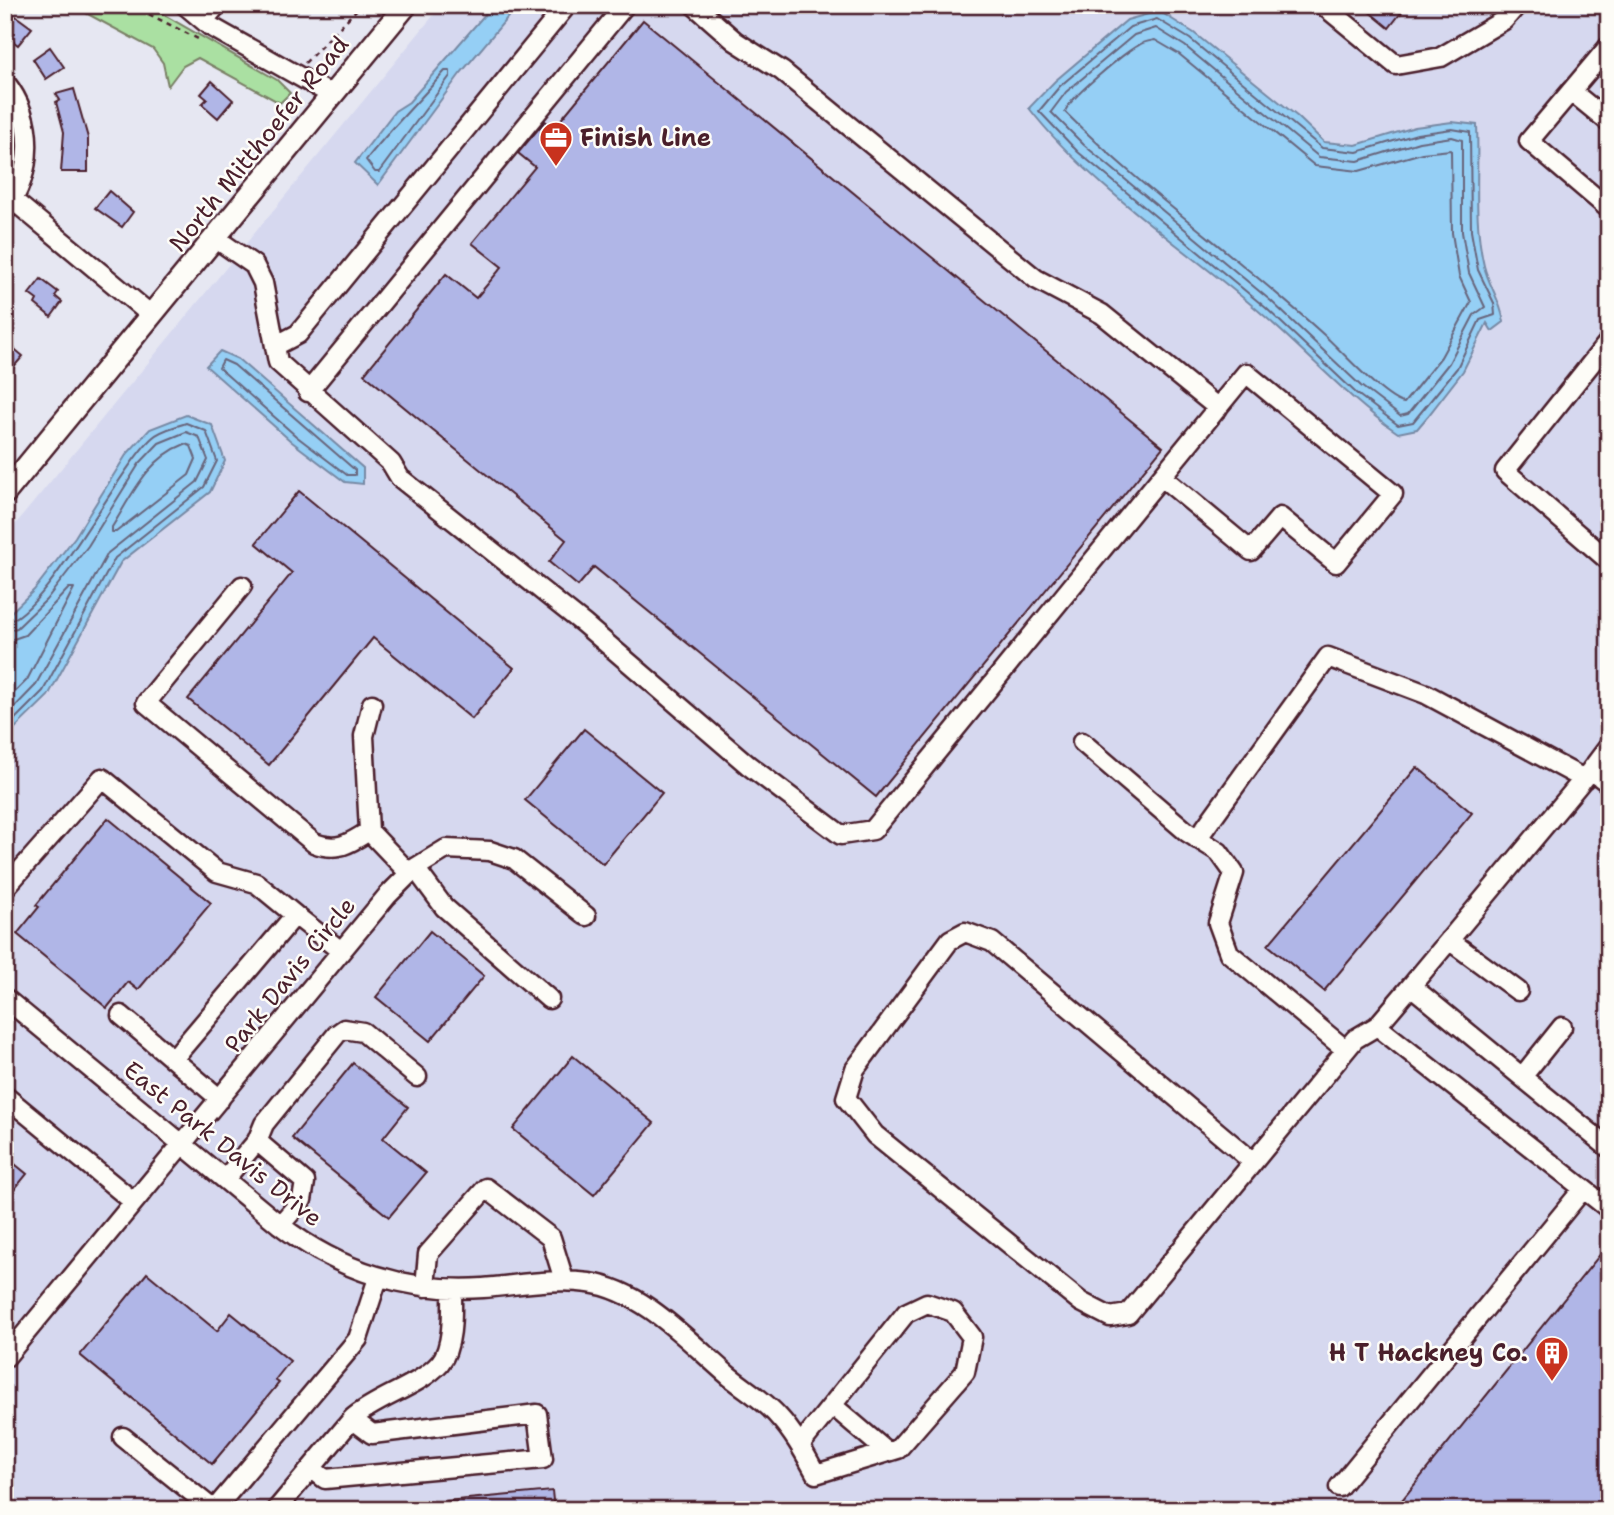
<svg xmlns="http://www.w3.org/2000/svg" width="1614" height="1515" viewBox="0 0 1614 1515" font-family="'Shantell Sans',sans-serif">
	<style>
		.built { fill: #d6d8ef }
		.green { fill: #aae0a2; stroke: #7a8066; stroke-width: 2 }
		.water { fill: #95cff5; stroke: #7789a4; stroke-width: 2 }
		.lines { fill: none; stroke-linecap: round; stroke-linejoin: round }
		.shore { stroke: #68657c; stroke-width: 2 }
		.building { fill: #b0b6e7; stroke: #4a1f2b; stroke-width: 2 }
		.minor-casing { stroke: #4a1f2b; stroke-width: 23 }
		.major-casing { stroke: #4a1f2b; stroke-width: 26 }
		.path { stroke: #4a1f2b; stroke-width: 2.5; stroke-dasharray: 5 5; stroke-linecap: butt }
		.minor { stroke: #fdfcf7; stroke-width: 18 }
		.major { stroke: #fdfcf7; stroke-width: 21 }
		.labels { text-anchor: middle; stroke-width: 5; stroke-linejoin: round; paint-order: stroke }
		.poi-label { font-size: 24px; font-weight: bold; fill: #4a1f2b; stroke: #fdfcf7; text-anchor: start }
		.street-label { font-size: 24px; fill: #4a1f2b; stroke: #fdfcf7 }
	</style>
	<rect width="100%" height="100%" fill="#e6e7f2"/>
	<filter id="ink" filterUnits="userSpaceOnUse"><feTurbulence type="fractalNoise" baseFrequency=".0143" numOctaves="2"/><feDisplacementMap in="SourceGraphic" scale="14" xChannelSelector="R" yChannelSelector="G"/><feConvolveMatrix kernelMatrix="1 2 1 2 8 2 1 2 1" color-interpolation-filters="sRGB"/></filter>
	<g filter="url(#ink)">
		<path class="built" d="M442,5H1609V1510H5V537Z"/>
		<path class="green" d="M71,5H147L277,80L290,93L280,103L198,58L183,66L168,86L163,63L153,49Z"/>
		<path class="water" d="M493,5H518L460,74L378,185L355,163L395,111L409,102Z
			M1159,11L1194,33L1298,117L1324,142L1356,145L1415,127L1452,122L1477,125C1479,171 1473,220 1484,266C1489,286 1500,299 1504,322L1492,331L1487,323L1463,371L1428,416L1417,429L1398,433C1348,399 1308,353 1261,313C1188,250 1087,184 1029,108L1055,81L1127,20Z
			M220,351L238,359L363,468V484L345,482L292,442L206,366Z
			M186,415L212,425L225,461L210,492L121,562L48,696L5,738V618L34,590L75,537L126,455L150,429Z"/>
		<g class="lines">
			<path class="shore" d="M1157,19L1190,39L1322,148L1357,152L1417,134L1452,129L1470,132L1471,231L1478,270L1494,303L1495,315L1480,320L1457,368L1413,422L1398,425L1356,393L1266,308L1078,152L1039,111L1060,86L1130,27Z
				M1156,28L1185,46L1319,157L1358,161L1419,142L1452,137L1462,140V232L1469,273L1485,307L1474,315L1449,363L1408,414L1400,416L1361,386L1271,301L1084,145L1051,112L1066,92L1134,35Z
				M1155,40L1179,54L1315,166L1359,171L1422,153L1451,150L1452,233L1459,276L1471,302L1441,357L1404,403C1385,400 1341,350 1324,335C1240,258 1146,193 1065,112C1068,99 1125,52 1139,45C1143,42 1150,41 1155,40Z
				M445,71H450V76L379,172H375L366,160C391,128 418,102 445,71Z
				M223,360L234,365L355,470V475H347L296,436L219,368Z
				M185,444L191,446L196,459L189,475L116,532H112V527C132,495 148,458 185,444Z
				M5,622C43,618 118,469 152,438C160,430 175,427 186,423L206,431L217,461L204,487L115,558L43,691L5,729
				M5,631L17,628L46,600L88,546L139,464L159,443L186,432L199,437L208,460L197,482L108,553L35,686L5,717
				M5,642L25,635L69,588H74L27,680L5,702"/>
		</g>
		<path class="building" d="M1361,5H1407L1389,28Z
			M13,14L32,28L18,45L5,35V23Z
			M643,20L1163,447L876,797L594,567L578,586L549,562L566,540L364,374L446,274L476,298L502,267L472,243L535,167L518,153L545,121L554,128Z
			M50,47L64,67L46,79L33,59Z
			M212,81L233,100L218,118L202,104L207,99L201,94Z
			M74,89L88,138V172H61L64,132L56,102L60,100L56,94Z
			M109,191L133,212L122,227L95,208Z
			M41,279L58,292L55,296L62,302L51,317L35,304L37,300L29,294Z
			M5,341L23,356L5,377Z
			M299,491L514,668L472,719L373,638L269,765L188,699L292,573L256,543Z
			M584,729L662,793L603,864L525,800Z
			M1417,767L1472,813L1324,991L1268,945Z
			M108,818L211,903L138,990L128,982L107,1008L17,934L39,907L36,905Z
			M430,931L484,976L430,1041L376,997Z
			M573,1056L654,1123L594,1195L513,1129Z
			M353,1063L408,1107L383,1138L426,1173L389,1217L292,1138Z
			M5,1156L27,1174L5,1201Z
			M1602,1252L1609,1257V1510H1394Z
			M147,1273L217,1331L231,1313L290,1361L275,1380L279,1383L212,1464L80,1355Z
			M552,1491L554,1510H448L447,1501Z"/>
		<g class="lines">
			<defs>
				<path id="minor" d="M185,5L210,26L332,95
					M694,5L735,41L782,71L1036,279L1102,314L1218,408
					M1323,5L1396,65L1441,57L1504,20L1517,5
					M204,20L217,5
					M1609,46L1529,141L1609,209
					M5,82C36,121 33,173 5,212
					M1571,91L1609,122
					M13,200L151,315
					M215,238L254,265L263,283L278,362L391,463L400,478L584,624L748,765L841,835L873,830L1246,373L1393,494L1336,563L1280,517L1251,551L1162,477
					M1609,341L1505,471L1609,561
					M275,346L298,334L567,5
					M308,392L625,5
					M242,586L146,703L314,843C337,852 349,844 369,831L409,873
					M1082,742L1187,832L1219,852L1234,873L1218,923L1229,953L1346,1050
					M1591,770L1609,746
					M369,831L364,736L372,704
					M1197,839L1328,657L1426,694L1584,779
					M415,868L444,907L549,999
					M5,888L102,778L217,872L256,883L295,915
					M1449,940L1518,991
					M1411,986L1377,1026L1609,1209
					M5,998L280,1225C339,1271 409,1293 483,1288C519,1285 554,1278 589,1283C643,1290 689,1342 729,1376C745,1389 765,1401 778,1416C794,1433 805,1454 816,1474L898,1449L965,1372L972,1337L953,1312L927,1303L906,1313L800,1445
					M121,1015L220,1099
					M1562,1027L1522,1077L1609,1148
					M173,1059L295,915L341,951
					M1522,1077L1411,986L1591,770L1609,784
					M5,1096L134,1202
					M257,1141L264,1124L337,1034L344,1029L363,1032L417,1077
					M1253,1162L992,942L965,932L950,940L855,1069L846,1098L875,1135L1081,1302L1110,1317L1128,1314L1355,1039L1377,1026
					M225,1179L257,1141L305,1182L302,1200L280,1225
					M425,1287L428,1254L486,1188L551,1238L564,1280
					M5,1358L387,896L415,868L446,849L490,851L514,859L586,916
					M832,1405L886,1451
					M123,1437L214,1510L358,1339L378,1278
					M311,1468L325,1479L543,1459L537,1414L372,1434L352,1419
					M1339,1487L1583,1189
					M276,1510L353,1418C377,1397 420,1386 440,1363C454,1346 452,1310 452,1289"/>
				<path id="major" d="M5,493L406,5"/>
			</defs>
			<use href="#minor" class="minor-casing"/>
			<use href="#major" class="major-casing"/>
			<path class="path" d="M131,5L200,40
				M305,63L361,5"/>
			<use href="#minor" class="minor"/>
			<use href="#major" class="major"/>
		</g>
	</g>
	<defs>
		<symbol id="office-pin" viewBox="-11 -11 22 30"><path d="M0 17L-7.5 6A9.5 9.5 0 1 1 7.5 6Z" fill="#c8321e" stroke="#fdfcf7"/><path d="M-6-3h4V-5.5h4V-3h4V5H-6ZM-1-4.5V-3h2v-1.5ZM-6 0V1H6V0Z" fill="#fff"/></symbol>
		<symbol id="building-pin" viewBox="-11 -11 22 30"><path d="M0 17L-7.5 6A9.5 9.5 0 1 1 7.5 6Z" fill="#c8321e" stroke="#fdfcf7"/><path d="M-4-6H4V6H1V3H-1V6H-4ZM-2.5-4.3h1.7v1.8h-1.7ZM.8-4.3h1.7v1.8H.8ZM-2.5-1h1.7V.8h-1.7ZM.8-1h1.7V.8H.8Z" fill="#fff"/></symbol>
	</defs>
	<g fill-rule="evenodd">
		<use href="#office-pin" x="537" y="119" width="38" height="52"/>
		<use href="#building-pin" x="1533" y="1334" width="38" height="52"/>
	</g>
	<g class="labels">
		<g class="poi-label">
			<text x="580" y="146">Finish Line</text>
			<text x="1528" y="1361" text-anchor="end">H T Hackney Co.</text>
		</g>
		<g class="street-label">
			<text transform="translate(259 144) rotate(-51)" y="8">North Mitthoefer Road</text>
			<text transform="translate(290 975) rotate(-51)" y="8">Park Davis Circle</text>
			<text transform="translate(223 1144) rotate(39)" y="8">East Park Davis Drive</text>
		</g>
	</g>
	<rect width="1614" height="1515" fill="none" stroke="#fdfcf7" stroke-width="28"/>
	<rect x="14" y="14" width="1586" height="1487" fill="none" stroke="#4a1f2b" stroke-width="2.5" filter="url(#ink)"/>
</svg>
